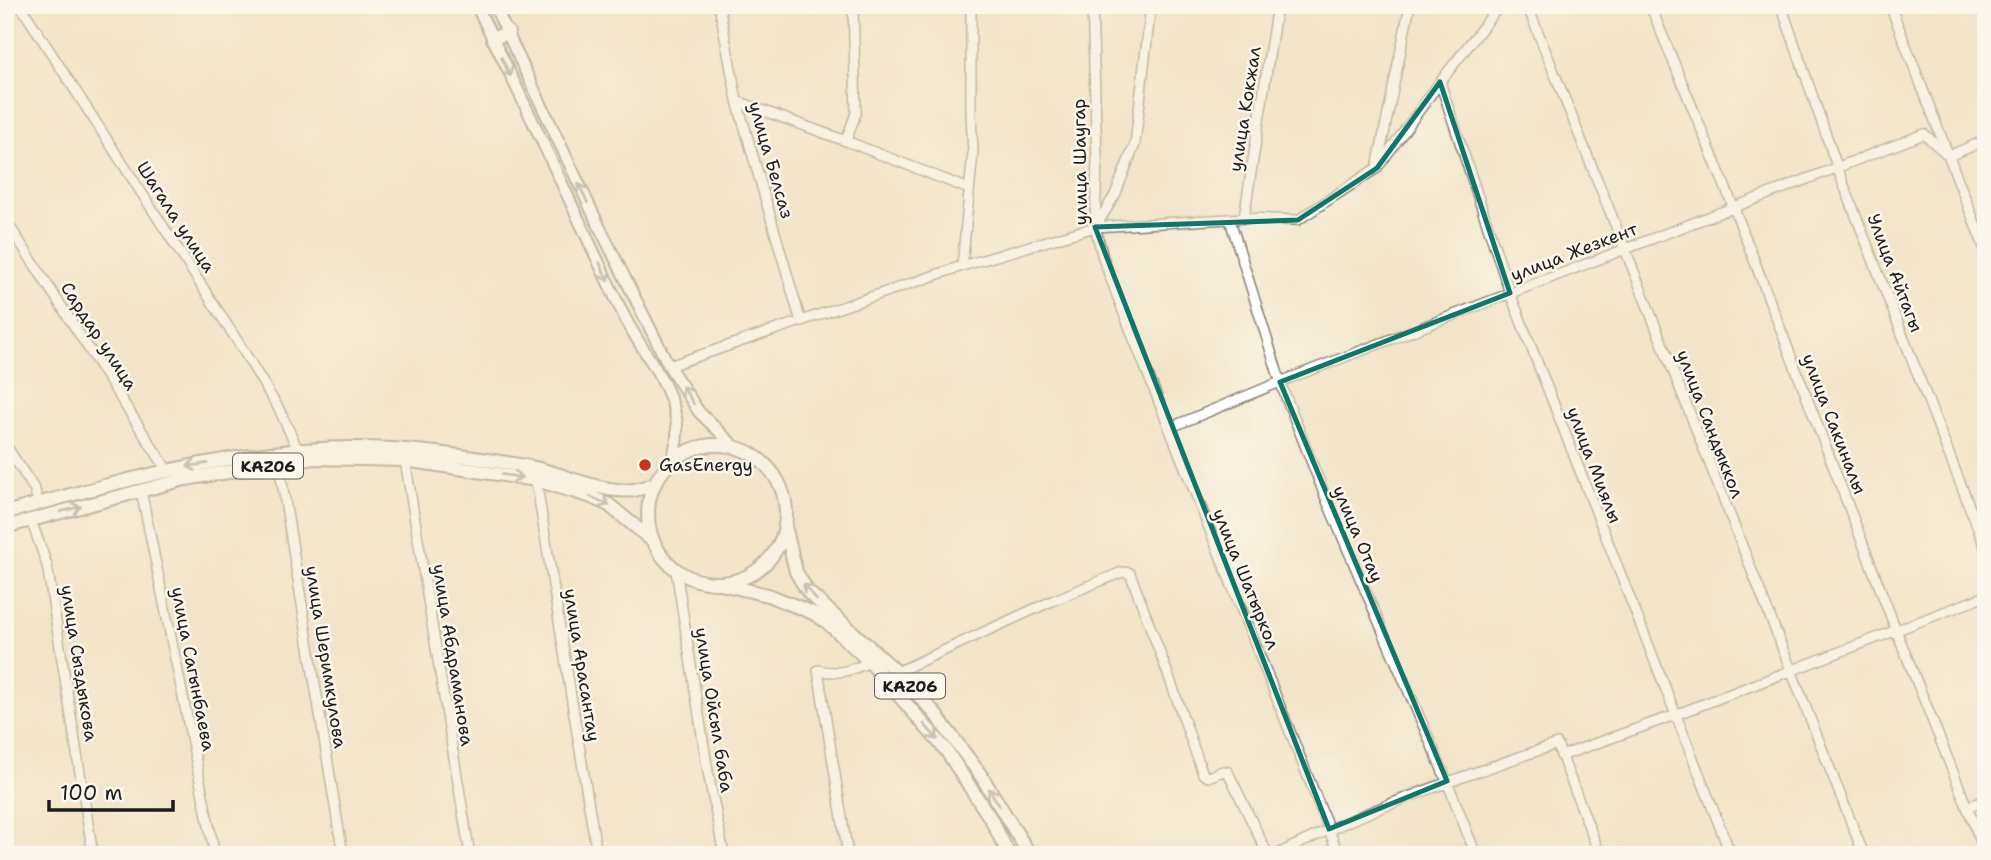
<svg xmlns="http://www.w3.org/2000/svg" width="1991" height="860" viewBox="0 0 1991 860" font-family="'Shantell Sans',sans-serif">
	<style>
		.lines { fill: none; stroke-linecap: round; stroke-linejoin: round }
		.minor-casing { stroke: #878072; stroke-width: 12 }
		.major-casing { stroke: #878072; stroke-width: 14 }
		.highway-casing { stroke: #878072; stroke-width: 16 }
		.minor { stroke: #fff; stroke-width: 9 }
		.major { stroke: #fff; stroke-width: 10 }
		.highway { stroke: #fff; stroke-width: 12 }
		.oneway { stroke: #999 }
		.marked { fill: none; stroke: #0f766e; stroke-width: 5; stroke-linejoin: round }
		.poi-dot { fill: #c8321e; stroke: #fbf7ec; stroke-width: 2.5 }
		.labels { text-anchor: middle; stroke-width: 5; stroke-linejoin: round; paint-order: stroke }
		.shield { fill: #fbf7ec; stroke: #5f5e5a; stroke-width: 2 }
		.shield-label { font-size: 16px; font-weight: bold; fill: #1c1c1c }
		.street-label { font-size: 18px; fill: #1c1c1c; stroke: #fbf7ec }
		.poi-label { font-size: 18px; fill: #1c1c1c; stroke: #fbf7ec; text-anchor: start }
	</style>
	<rect width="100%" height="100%" fill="#fbf7ec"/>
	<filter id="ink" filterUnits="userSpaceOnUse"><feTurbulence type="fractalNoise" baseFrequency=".0143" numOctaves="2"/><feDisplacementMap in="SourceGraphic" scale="14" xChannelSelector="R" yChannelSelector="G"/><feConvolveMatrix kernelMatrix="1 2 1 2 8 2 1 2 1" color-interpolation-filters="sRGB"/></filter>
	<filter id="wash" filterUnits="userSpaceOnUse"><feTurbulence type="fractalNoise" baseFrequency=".00686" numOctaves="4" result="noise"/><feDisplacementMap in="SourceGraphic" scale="28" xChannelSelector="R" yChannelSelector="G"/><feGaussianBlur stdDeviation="1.57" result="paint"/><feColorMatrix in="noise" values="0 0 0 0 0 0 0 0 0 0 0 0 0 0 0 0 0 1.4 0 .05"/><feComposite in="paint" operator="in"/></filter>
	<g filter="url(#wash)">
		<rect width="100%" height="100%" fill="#f2e4c8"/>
	</g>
	<g filter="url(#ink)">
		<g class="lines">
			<defs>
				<path id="minor" d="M20,5L238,342L280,411L298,450
					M719,5L737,101L801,322
					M1092,5L1097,157L1095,227L1103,258L1124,314L1339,855
					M1527,5L1625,249L1864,855
					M1650,5L1736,213L1896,630L1986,854
					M1781,5L1840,175L1986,549
					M1890,5L1986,252
					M1440,82L1510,293L1731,855
					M737,101L846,141L856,113L853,5
					M846,141L969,189
					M1380,164L1440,82L1500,5
					M1244,218L1277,5
					M5,219L167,470
					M1230,220L1282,387L1327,501L1447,781L1476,855
					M1096,226L1115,195L1135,144L1151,5
					M962,266L973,152L971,114V5
					M669,366L962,266L1095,227L1244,218L1298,220L1377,168L1410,5
					M1169,428L1280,382L1924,134L1949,156L1986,140
					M5,444L35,490L38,504
					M405,460L470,855
					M279,464L343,855
					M536,480L597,855
					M141,490L215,855
					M31,520L47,565L93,855
					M676,570L708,772L724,855
					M897,672L1052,601L1122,572L1130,573L1168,674L1203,774L1208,777L1223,771L1228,772L1268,855
					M1561,756L1675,715L1986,596
					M1967,807L1986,800
					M848,855L818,670C841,675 848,671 870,662
					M1276,855C1367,809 1461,777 1557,744L1600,855"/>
				<path id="major" d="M476,5C528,107 574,211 623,314C640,349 669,380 676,418C679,433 676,446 672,460
					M494,5L600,228L669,366L699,412L733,445"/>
				<path id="highway" d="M493,39L508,32
					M648 514a69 69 0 1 1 138 0a69 69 0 1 1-138 0Z
					M5,513C131,478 261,441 392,449C438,452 485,459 530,467C562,473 601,494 634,490C640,489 648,486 654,484
					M5,527L185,479L314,458L405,460L536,480L589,496L609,505L653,541
					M786,530L796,572L808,592L897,672L933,711L980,774L1030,855
					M725,585L768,595L813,613L827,622L870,662L946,750L992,821L1009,855"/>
			</defs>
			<use href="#minor" class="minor-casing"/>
			<use href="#major" class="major-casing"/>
			<use href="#highway" class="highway-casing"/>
			<use href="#minor" class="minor"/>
			<use href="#major" class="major"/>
			<use href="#highway" class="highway"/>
		</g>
		<defs><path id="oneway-shaft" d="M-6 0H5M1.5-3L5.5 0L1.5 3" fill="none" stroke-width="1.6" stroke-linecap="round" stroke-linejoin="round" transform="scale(1.75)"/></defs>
		<g class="oneway">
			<use href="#oneway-shaft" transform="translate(506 67) rotate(64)"/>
			<use href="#oneway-shaft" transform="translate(583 193) rotate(-115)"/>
			<use href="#oneway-shaft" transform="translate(604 272) rotate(65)"/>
			<use href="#oneway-shaft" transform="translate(688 395) rotate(-123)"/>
			<use href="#oneway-shaft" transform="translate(197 465) rotate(171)"/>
			<use href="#oneway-shaft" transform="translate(512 476) rotate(9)"/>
			<use href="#oneway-shaft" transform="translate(600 501) rotate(24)"/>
			<use href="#oneway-shaft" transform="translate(71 509) rotate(-15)"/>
			<use href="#oneway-shaft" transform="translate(810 592) rotate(-129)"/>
			<use href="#oneway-shaft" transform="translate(931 732) rotate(49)"/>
			<use href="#oneway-shaft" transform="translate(994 797) rotate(-122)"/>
		</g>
	</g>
	<path d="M0 0H1991V860H0ZM1440,82L1510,293L1280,382L1447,781L1329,829L1095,227L1298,220L1377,168Z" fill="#f2e4c8" fill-opacity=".55" fill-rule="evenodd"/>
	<path class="marked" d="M1440,82L1510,293L1280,382L1447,781L1329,829L1095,227L1298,220L1377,168Z"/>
	<circle class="poi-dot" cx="645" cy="465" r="7"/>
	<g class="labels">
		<g class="shield">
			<rect x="233" y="453.5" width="70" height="25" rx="5"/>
			<rect x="875" y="673.5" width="70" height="25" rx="5"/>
		</g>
		<g class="shield-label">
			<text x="268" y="472">KАZ06</text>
			<text x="910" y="692">KАZ06</text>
		</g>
		<g class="street-label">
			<text transform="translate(1245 109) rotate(-81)" y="6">улица Кокжал</text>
			<text transform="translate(771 160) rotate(74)" y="6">улица Белсаз</text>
			<text transform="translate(1080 162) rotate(-91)" y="6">улица Шаугар</text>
			<text transform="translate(176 217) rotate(57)" y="6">Шагала улица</text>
			<text transform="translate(1574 252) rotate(-21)" y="6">улица Жезкент</text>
			<text transform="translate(1895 273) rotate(69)" y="6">Улица Айтагы</text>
			<text transform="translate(99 336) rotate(57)" y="6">Сардар улица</text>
			<text transform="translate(1710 424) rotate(69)" y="6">улица Сандыккол</text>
			<text transform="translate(1834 424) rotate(69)" y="6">улица Сакиналы</text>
			<text transform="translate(1594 465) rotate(69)" y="6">улица Миялы</text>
			<text transform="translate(1358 534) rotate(67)" y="6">улица Отау</text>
			<text transform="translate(1246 579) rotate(68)" y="6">улица Шатыркол</text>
			<text transform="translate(453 655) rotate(81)" y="6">улица Абдраманова</text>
			<text transform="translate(326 657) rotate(81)" y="6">улица Шеримкулова</text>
			<text transform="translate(79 663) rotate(81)" y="6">улица Сыздыкова</text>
			<text transform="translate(582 665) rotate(81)" y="6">улица Арасантау</text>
			<text transform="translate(193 669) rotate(79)" y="6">улица Сагынбаева</text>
			<text transform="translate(714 710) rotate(81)" y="6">улица Ойсыл баба</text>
		</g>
		<g class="poi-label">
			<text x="659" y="471">GasEnergy</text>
		</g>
	</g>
	<rect width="1991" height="860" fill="none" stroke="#fbf7ec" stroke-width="28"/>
	<path d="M49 800v10h124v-10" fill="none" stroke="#1c1c1c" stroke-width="3.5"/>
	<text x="60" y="800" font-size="21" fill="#1c1c1c" stroke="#fbf7ec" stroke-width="5" paint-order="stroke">100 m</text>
</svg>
